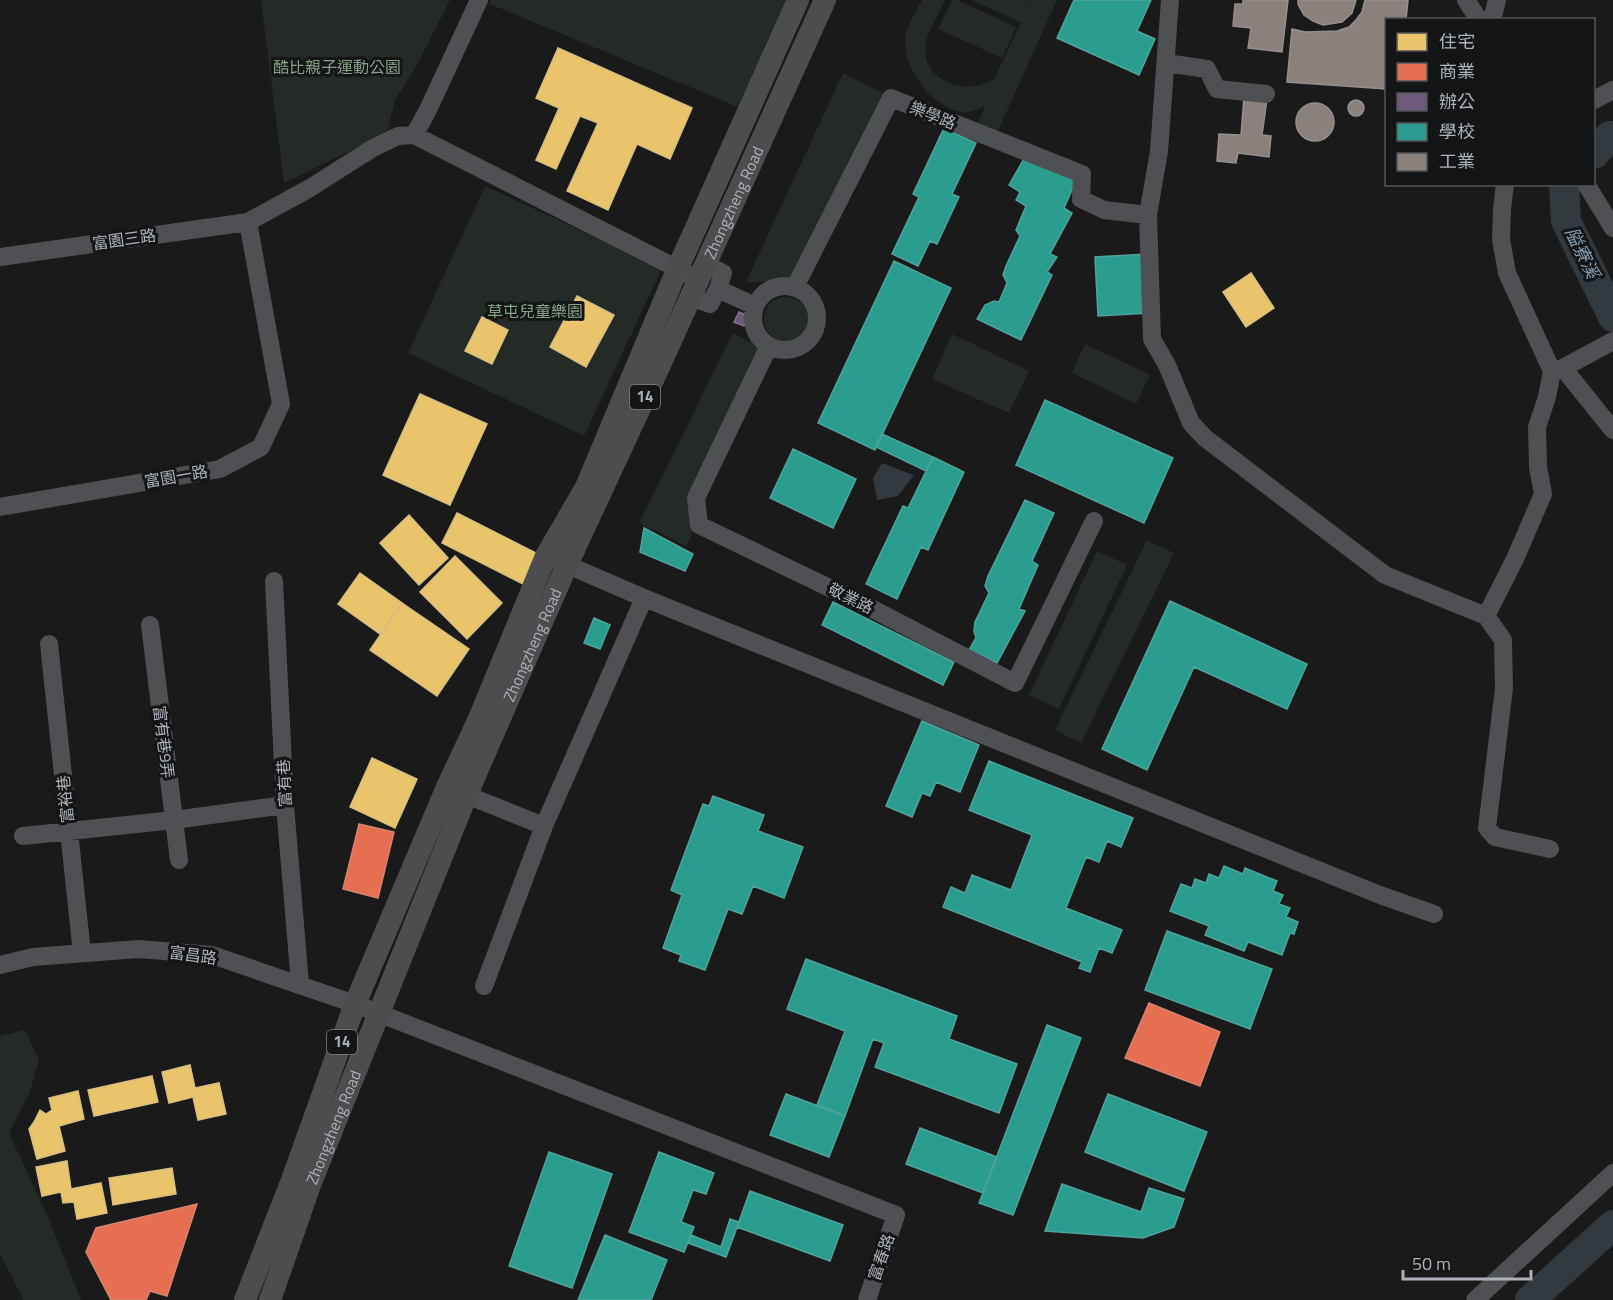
<svg xmlns="http://www.w3.org/2000/svg" width="1613" height="1300" viewBox="0 0 1613 1300" font-family="'Titillium Web','Noto Sans TC',sans-serif">
	<style>
		.green { fill: #242a25 }
		.water { fill: #323a3f }
		.homes { fill: #e9c46a; stroke: #d7bf82; stroke-width: 1.5 }
		.shops { fill: #e76f51; stroke: #d68370; stroke-width: 1.5 }
		.offices { fill: #6d597a; stroke: #80748d; stroke-width: 1.5 }
		.schools { fill: #2a9d8f; stroke: #51a39c; stroke-width: 1.5 }
		.industry { fill: #8a817c; stroke: #94908f; stroke-width: 1.5 }
		.lines { fill: none; stroke-linecap: round; stroke-linejoin: round }
		.river { stroke: #323a3f; stroke-width: 30 }
		.minor { stroke: #4f5053; stroke-width: 18 }
		.major { stroke: #4c4d4f; stroke-width: 22 }
		.labels { text-anchor: middle; stroke-width: 6; stroke-linejoin: round; paint-order: stroke }
		.shield { fill: #141516; stroke: #7f8389; stroke-width: 1.5 }
		.shield-label { font-size: 15px; font-weight: bold; fill: #adb2ba }
		.park-label { font-size: 16px; fill: #86a287; stroke: #141516 }
		.street-label { font-size: 16px; fill: #adb2ba; stroke: #141516 }
		.water-label { font-size: 18px; font-style: italic; fill: #889fb1; stroke: #141516 }
	</style>
	<rect width="100%" height="100%" fill="#1a1a1b"/>
	<path class="green" d="M261,0H450L416,67L395,100L387,133L284,183Z
		M491,0H786L738,107L490,4Z
		M922,0H945C940,12 926,35 925,47C924,84 967,95 994,79L1021,23L972,0H1030L1027,9L1031,0H1057L996,135L976,127L985,106C980,108 973,112 967,112C934,112 899,66 906,34C908,23 917,10 922,0Z
		M952,0H957L1016,27L1002,58L938,29Z
		M843,73L885,94L791,282H746Z
		M485,186L662,268L584,436L408,353Z
		M764 319a22 22 0 1 1 44 0a22 22 0 1 1-44 0Z
		M733,333L762,348L690,495L692,534L686,546L639,523Z
		M952,334L1029,371L1009,413L932,379Z
		M1085,344L1150,375L1136,404L1072,373Z
		M1147,540L1174,553L1081,743L1055,730Z
		M1097,551L1127,565L1059,709L1029,695Z
		M25,1030L39,1060L29,1094L9,1133L49,1219L81,1300H24L0,1254V1036Z"/>
	<path class="water" d="M882,463L914,475L898,496L877,500L873,478Z"/>
	<path class="homes" d="M558,48L692,108L670,159L637,144L608,210L567,191L598,123L580,116L556,169L536,160L559,108L536,98Z
		M1251,273L1274,308L1246,327L1223,292Z
		M577,296L614,315L586,367L550,347Z
		M482,317L508,330L492,364L465,351Z
		M420,394L487,424L450,505L383,475Z
		M457,513L540,555L525,585L442,543Z
		M409,515L448,558L419,585L380,543Z
		M455,556L502,603L467,639L420,592Z
		M360,573L402,603L380,634L338,604Z
		M402,603L469,649L437,696L370,650Z
		M372,758L417,779L395,828L350,807Z
		M190,1065L195,1088L219,1083L226,1114L198,1120L193,1097L169,1103L162,1072Z
		M152,1076L158,1102L94,1116L88,1090Z
		M78,1091L84,1119L59,1126L65,1151L37,1159L29,1129L34,1122L40,1110L46,1114L52,1110L49,1098Z
		M67,1161L71,1189L101,1183L107,1213L77,1219L74,1202L63,1203L61,1192L42,1196L36,1167Z
		M172,1168L176,1194L113,1205L109,1178Z"/>
	<path class="shops" d="M359,824L394,832L378,898L343,889Z
		M1149,1003L1220,1032L1200,1086L1125,1058Z
		M197,1204L167,1296L150,1291L146,1300H111L86,1252L96,1228Z"/>
	<path class="offices" d="M739,312L748,316L744,326L734,322Z"/>
	<path class="schools" d="M1074,0H1151L1137,31L1155,39L1139,75L1057,38Z
		M944,128L976,143L952,194L959,197L937,244L930,241L918,266L892,254L919,197L913,194Z
		M1025,157L1077,179L1064,208L1072,213L1050,254L1057,257L1047,272L1052,275L1021,340L977,319L985,305L994,301L999,302L1007,283L1003,275L1006,266L1020,236L1016,230L1026,206L1016,200L1020,192L1009,185Z
		M1147,254L1149,313L1098,316L1095,257Z
		M894,261L951,288L875,450L818,423Z
		M1045,400L1173,458L1144,523L1016,465Z
		M882,434L933,457L926,471L876,447Z
		M793,449L856,479L833,528L770,498Z
		M933,457L964,472L928,550L921,547L897,599L866,584L903,506L908,508Z
		M1025,500L1054,513L1032,561L1038,565L1019,609L1025,611L997,663L969,650L976,638L974,631L975,622L989,593L985,586L988,576Z
		M644,528L693,554L685,571L640,552Z
		M1170,601L1307,664L1287,709L1194,667L1147,770L1102,749Z
		M833,602L954,662L943,685L822,625Z
		M594,618L610,625L600,649L584,643Z
		M922,721L979,745L960,792L936,782L930,796L922,793L912,817L886,806Z
		M989,761L1133,818L1121,847L1107,841L1099,862L1086,857L1066,908L1122,930L1112,953L1099,948L1090,972L1079,968L1082,962L943,907L951,887L965,893L972,875L1011,890L1032,835L969,810Z
		M713,796L764,815L758,831L803,847L784,898L753,886L742,914L728,909L705,970L679,961L681,955L663,948L682,895L671,890L703,804L709,806Z
		M1224,866L1243,874L1245,868L1277,881L1273,891L1283,895L1279,904L1290,908L1286,917L1298,922L1294,934L1290,933L1282,955L1248,942L1244,951L1205,935L1209,926L1170,911L1181,884L1192,888L1195,879L1206,883L1209,874L1219,878Z
		M1167,931L1272,969L1250,1029L1145,990Z
		M806,959L957,1016L949,1039L1017,1064L999,1113L875,1067L884,1043L873,1039L845,1116L817,1105L845,1031L787,1009Z
		M1047,1025L1081,1038L1013,1215L979,1203Z
		M786,1094L845,1116L829,1157L770,1135Z
		M1108,1094L1207,1132L1184,1191L1085,1152Z
		M920,1128L997,1157L983,1193L906,1164Z
		M549,1152L612,1174L572,1288L509,1266Z
		M659,1152L714,1173L706,1194L693,1190L681,1222L694,1227L684,1252L629,1232Z
		M1062,1184L1141,1212L1149,1188L1184,1199L1174,1227L1143,1238L1045,1231Z
		M750,1191L843,1225L830,1261L737,1227Z
		M730,1219L739,1222L726,1257L688,1243L691,1235L721,1247Z
		M605,1235L667,1260L651,1300H578Z"/>
	<path class="industry" d="M1243,0H1288L1282,52L1248,48L1251,28L1233,26L1235,4H1243Z
		M1298,0H1356L1352,13L1342,22L1323,25L1313,21L1304,15L1298,4Z
		M1365,0H1408L1406,20H1386V89L1287,82L1292,29L1305,32L1337,31L1349,27L1356,20L1362,12Z
		M1244,97L1267,99L1262,135L1271,136L1269,157L1238,153L1236,163L1217,161L1219,134L1241,135Z
		M1348 108a8 8 0 1 1 16 0a8 8 0 1 1-16 0Z
		M1296 122a19 19 0 1 1 38 0a19 19 0 1 1-38 0Z"/>
	<g class="lines">
		<path class="river" d="M1594,154L1610,136H1613
			M1564,184L1566,221L1613,317
			M1530,1300L1613,1225"/>
		<path class="minor" d="M1170,0L1159,151L1148,215L1152,339L1167,365L1191,423L1205,438L1385,575L1486,616L1503,640L1504,688L1487,828L1495,837L1550,849
			M1466,0L1479,20
			M1492,20L1497,0
			M1166,63L1207,69L1217,89L1266,94
			M1594,100L1613,90
			M414,135L688,274
			M1505,184L1502,209L1501,239L1507,273L1552,371
			M1586,184L1613,228
			M0,257L248,222L310,188L373,148L398,136L414,135L427,112L479,0
			M753 318a32 32 0 1 1 64 0a32 32 0 1 1-64 0Z
			M795,287L891,98L1082,174L1081,199L1104,210L1148,215
			M718,289L755,306
			M691,297L710,304L718,289L723,273L705,264
			M769,346L696,498L699,525L867,606L1015,683L1094,521
			M1563,368L1613,430
			M0,507L220,469L261,447L281,404L248,222
			M556,560L644,598L1380,895L1434,914
			M274,581L285,805L300,984
			M1486,616L1515,559L1543,494L1538,467L1537,427L1547,397L1552,371L1563,368L1613,341
			M150,625L179,860
			M49,644L82,953
			M454,790L544,826
			M23,836L174,820L285,805
			M0,965L33,957L139,949L212,955L355,1004L896,1215L867,1300
			M484,986L544,826L644,598
			M1475,1300L1613,1173"/>
		<g class="major">
			<path d="M245,1300L292,1180L355,1004L447,787L478,721L546,556L586,487L677,270L798,0"/>
			<path id="s1" d="M270,1300L310,1185L467,794L567,565L664,356L825,0"/>
		</g>
	</g>
	<g class="labels">
		<g class="shield">
			<rect x="630" y="385" width="30" height="24" rx="4.5"/>
			<rect x="327" y="1030" width="30" height="24" rx="4.5"/>
		</g>
		<g class="shield-label">
			<text x="645" y="402">14</text>
			<text x="342" y="1047">14</text>
		</g>
		<g class="park-label">
			<text x="337" y="73">酷比親子運動公園</text>
			<text x="535" y="317">草屯兒童樂園</text>
		</g>
		<g class="street-label">
			<text transform="translate(933 115) rotate(22)" y="6">樂學路</text>
			<text dy="6" stroke="none"><textPath href="#s1" startOffset="1192">Zhongzheng Road</textPath></text>
			<text transform="translate(124 239) rotate(-8)" y="6">富園三路</text>
			<text transform="translate(176 476) rotate(-10)" y="6">富園一路</text>
			<text transform="translate(851 598) rotate(26)" y="6">敬業路</text>
			<text dy="6" stroke="none"><textPath href="#s1" startOffset="706">Zhongzheng Road</textPath></text>
			<text transform="translate(164 742) rotate(83)" y="6">富有巷9弄</text>
			<text transform="translate(284 783) rotate(-93)" y="6">富有巷</text>
			<text transform="translate(65 799) rotate(-96)" y="6">富裕巷</text>
			<text transform="translate(193 955) rotate(8)" y="6">富昌路</text>
			<text dy="6" stroke="none"><textPath href="#s1" startOffset="184">Zhongzheng Road</textPath></text>
			<text transform="translate(881 1257) rotate(-71)" y="6">富春路</text>
		</g>
		<g class="water-label">
			<text transform="translate(1582 253) rotate(64)" y="6">隘寮溪</text>
		</g>
	</g>
	<rect x="1385" y="18" width="210" height="168" fill="#141516" stroke="#515458" stroke-width="1.5"/>
	<rect x="1397" y="33" width="30" height="18" fill="#e9c46a" stroke="#515458" stroke-width="1.5"/>
	<text x="1439" y="48" font-size="18" fill="#adb2ba">住宅</text>
	<rect x="1397" y="63" width="30" height="18" fill="#e76f51" stroke="#515458" stroke-width="1.5"/>
	<text x="1439" y="78" font-size="18" fill="#adb2ba">商業</text>
	<rect x="1397" y="93" width="30" height="18" fill="#6d597a" stroke="#515458" stroke-width="1.5"/>
	<text x="1439" y="108" font-size="18" fill="#adb2ba">辦公</text>
	<rect x="1397" y="123" width="30" height="18" fill="#2a9d8f" stroke="#515458" stroke-width="1.5"/>
	<text x="1439" y="138" font-size="18" fill="#adb2ba">學校</text>
	<rect x="1397" y="153" width="30" height="18" fill="#8a817c" stroke="#515458" stroke-width="1.5"/>
	<text x="1439" y="168" font-size="18" fill="#adb2ba">工業</text>
	<path d="M1403 1270v9h128v-9" fill="none" stroke="#adb2ba" stroke-width="3"/>
	<text x="1412" y="1270" font-size="18" fill="#adb2ba" stroke="#141516" stroke-width="4.5" paint-order="stroke">50 m</text>
</svg>
